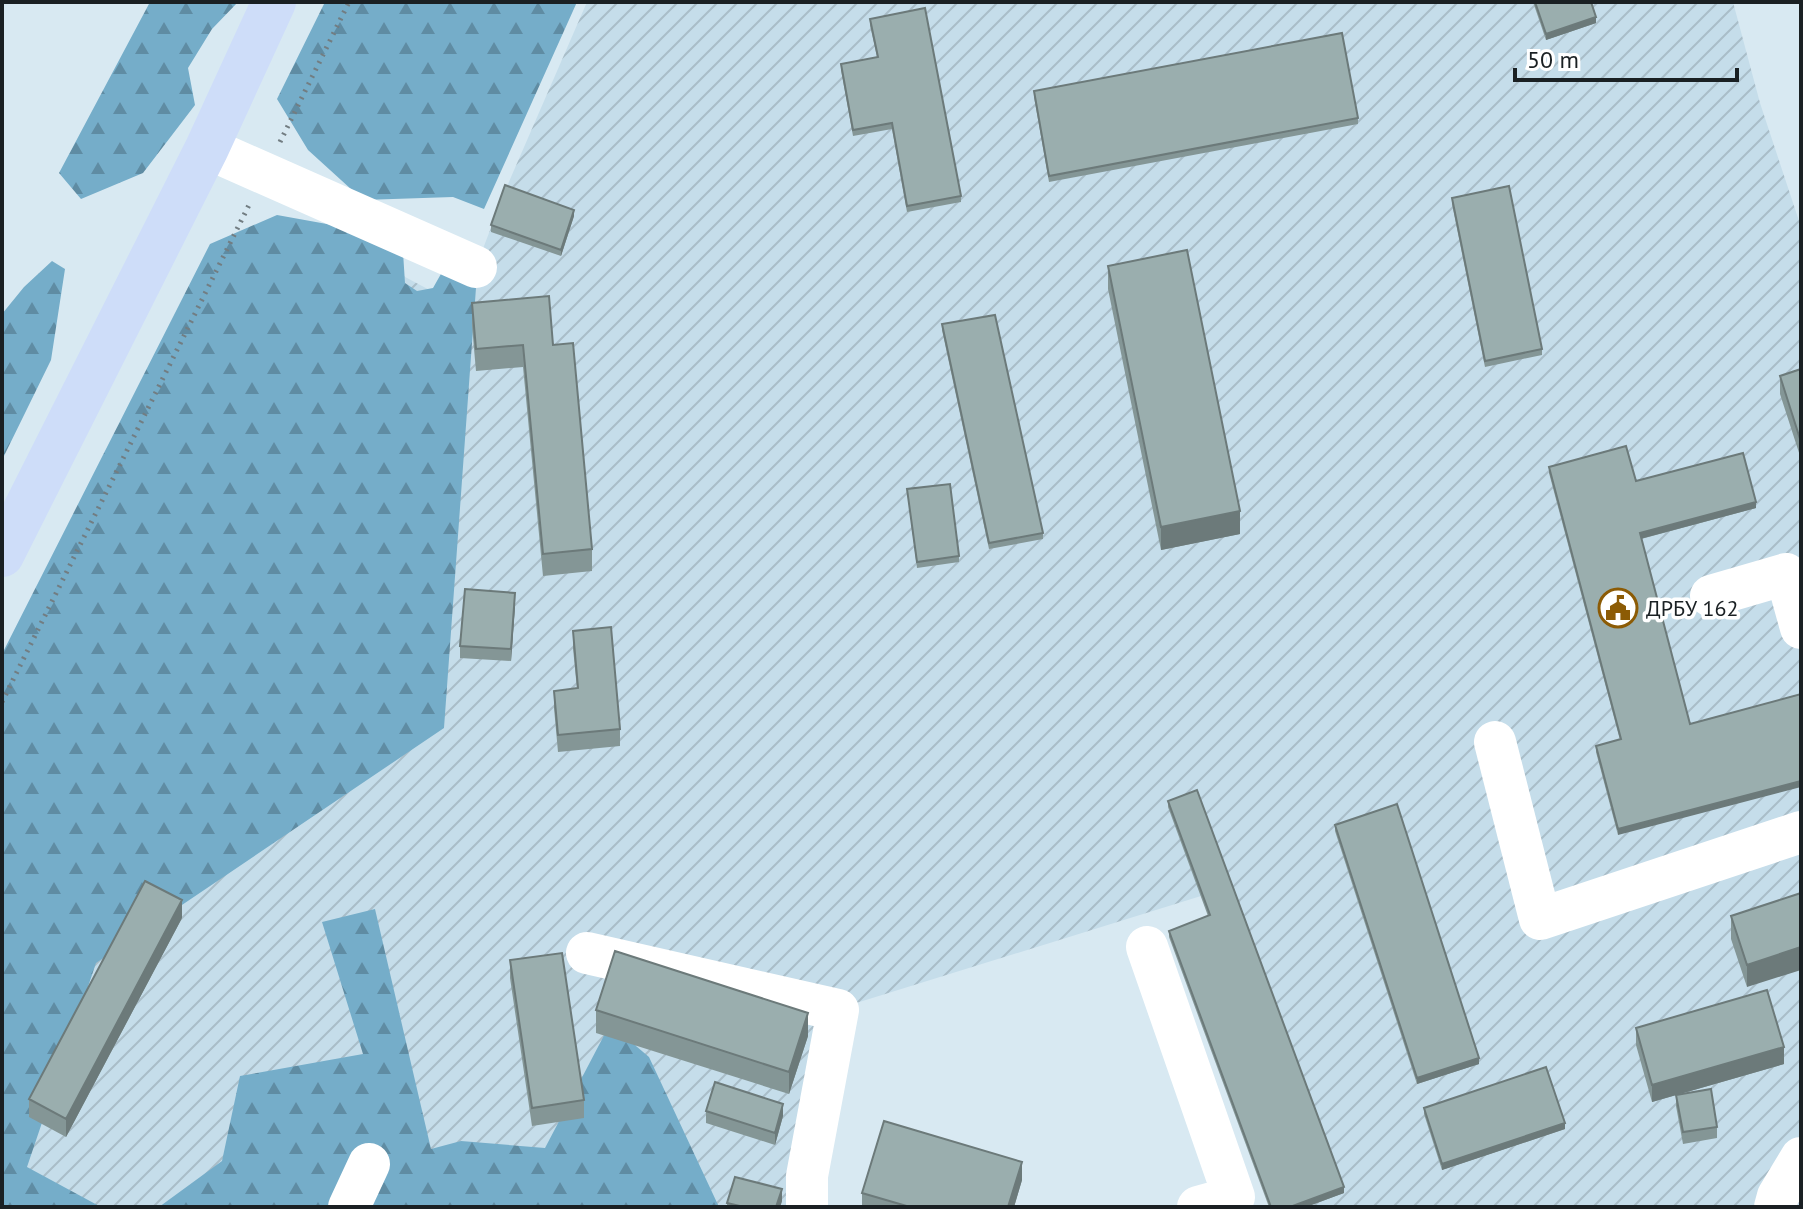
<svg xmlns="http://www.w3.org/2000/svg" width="1803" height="1209" viewBox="0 0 1803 1209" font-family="'PT Sans',sans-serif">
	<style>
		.industrial { fill: url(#industrial-furrows) }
		.forest { fill: url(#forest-firs) }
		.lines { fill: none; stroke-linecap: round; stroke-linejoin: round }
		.path { stroke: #727d82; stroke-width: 5; stroke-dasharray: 2 6; stroke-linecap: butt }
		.minor { stroke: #fff; stroke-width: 42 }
		.major { stroke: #ceddf9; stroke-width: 44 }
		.wall { fill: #849696 }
		.shaded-wall { fill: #6c7a7a }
		.building { fill: #9aaeae; stroke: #6c7a7a; stroke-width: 2 }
		.labels { text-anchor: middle; stroke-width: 7; stroke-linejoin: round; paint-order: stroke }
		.poi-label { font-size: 22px; fill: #1a2023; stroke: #fff; text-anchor: start }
	</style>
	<defs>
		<pattern id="industrial-furrows" width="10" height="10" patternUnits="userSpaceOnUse" patternTransform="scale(2)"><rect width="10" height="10" fill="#c5ddea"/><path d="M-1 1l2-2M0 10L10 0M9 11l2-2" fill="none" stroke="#a9bdc8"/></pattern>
		<pattern id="forest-firs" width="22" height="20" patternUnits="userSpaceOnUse" patternTransform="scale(2)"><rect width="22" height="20" fill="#75adc9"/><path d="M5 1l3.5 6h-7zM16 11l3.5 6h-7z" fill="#5f8ca3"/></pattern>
	</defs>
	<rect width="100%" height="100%" fill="#d8e9f2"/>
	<path class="industrial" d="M587,2H1733L1760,103L1801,227V1207H1306L1344,1192L1201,896L853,1004L820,1207H2L360,253L454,303L476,267L505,191Z"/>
	<path class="forest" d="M150,2H238L212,29L188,68L195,105L143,173L81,199L59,173Z
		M325,2H577L484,209L453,197L363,200L308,150L277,99Z
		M277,215L349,228L403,252L405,283L417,291L433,288L446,265L477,274L444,728L96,963L27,1167L101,1207H2V654L210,244Z
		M52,261L65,269L51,360L2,460V314L24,287Z
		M375,909L431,1149L461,1141L545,1148L610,1024L649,1057L719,1207H159L222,1161L240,1076L363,1054L322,922Z"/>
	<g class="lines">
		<path class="path" d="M280,142L349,2
			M2,702L249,205"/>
		<path class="minor" d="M207,148L476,267
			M1711,596L1786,574L1801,628
			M1495,742L1540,919L1801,832
			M1147,947L1234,1197L1198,1207
			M587,953L838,1010L807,1176V1207
			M349,1207L369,1164
			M1775,1207L1778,1196L1801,1158"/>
		<path class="major" d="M2,555L207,148L274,2"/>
	</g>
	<path class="wall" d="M1533,2H1591L1596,23L1546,40Z
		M870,19L961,196V202L907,212L892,129L853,136L841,70V64L877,57L870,25Z
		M1034,91L1358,118V124L1049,182L1034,97Z
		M1452,198L1542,349V355L1485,367L1452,204Z
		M574,216L561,256L491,232V225Z
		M1108,266L1240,534L1161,550L1108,289Z
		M472,303L553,345L592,549V571L543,576L523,367L476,371L472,326Z
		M942,324L1043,533V539L989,549L942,330Z
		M1801,369V459L1780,394V376Z
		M1549,467L1636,481L1756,508L1641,539L1618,835L1596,752V746L1620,740L1549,473Z
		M907,489L959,556V562L917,568Z
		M515,605L511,661L460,658V646Z
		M573,631L620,729V746L558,752L554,708V691L577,689L573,648Z
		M1168,801L1344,1193L1306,1207H1269L1169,937V931L1208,916L1168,807Z
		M1335,825L1479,1064L1417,1084L1335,831Z
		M1801,893L1747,987L1731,939V916Z
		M182,918L66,1137L29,1117V1099Z
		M510,960L584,1100V1118L532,1126L510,978Z
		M596,1010L808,1036L789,1094L596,1033Z
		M1636,1028L1784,1064L1680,1094L1717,1127V1138L1683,1144L1676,1106V1095L1652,1102L1636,1045Z
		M1424,1108L1565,1129L1442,1170L1424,1114Z
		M706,1111L783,1116L775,1145L706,1123Z
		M1022,1180L1014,1207H862V1193Z
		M782,1201L780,1207H727V1203Z"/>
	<path class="shaded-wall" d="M1596,17V23L1546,40V34Z
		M574,210V216L561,256V250Z
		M1756,502V508L1640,539V533Z
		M1240,511V534L1161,550V527Z
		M515,593V605L511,661V649Z
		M1801,781V787L1618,835V829Z
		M182,900V918L66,1137V1119Z
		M1801,947V970L1747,987V965Z
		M808,1013V1036L789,1094V1072Z
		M1784,1047V1064L1652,1102V1085Z
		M1479,1058V1064L1417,1084V1078Z
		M783,1104V1116L775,1145V1133Z
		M1565,1123V1129L1442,1170V1164Z
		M1022,1162V1180L1014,1207H1008Z
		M1344,1187V1193L1306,1207H1290Z
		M782,1189V1201L780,1207H776Z"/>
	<path class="building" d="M1535,2H1591L1596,17L1546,34Z
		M925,8L961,196L907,206L892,123L853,130L841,64L878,57L870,19Z
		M1342,33L1358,118L1049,176L1034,91Z
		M505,185L574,210L561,250L491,225Z
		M1509,186L1542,349L1485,361L1452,198Z
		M1187,250L1240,511L1161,527L1108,266Z
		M549,296L553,345L573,343L592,549L543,554L523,345L476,349L472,303Z
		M995,315L1043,533L989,543L942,324Z
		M1801,369V442L1780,376Z
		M1626,446L1636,481L1743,453L1756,502L1640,533L1690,724L1801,694V781L1618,829L1596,746L1621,739L1549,467Z
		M950,484L959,556L917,562L907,489Z
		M465,589L515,593L511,649L460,646Z
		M611,627L620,729L558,735L554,691L578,688L573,631Z
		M1197,790L1344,1187L1290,1207H1271L1169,931L1210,915L1168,801Z
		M1397,804L1479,1058L1417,1078L1335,825Z
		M145,881L182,900L66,1119L29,1099Z
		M1801,893V947L1747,965L1731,916Z
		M615,951L808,1013L789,1072L596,1010Z
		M562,953L584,1100L532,1108L510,960Z
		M1767,990L1784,1047L1652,1085L1636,1028Z
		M1546,1067L1565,1123L1442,1164L1424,1108Z
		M715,1082L783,1104L775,1133L706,1111Z
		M1711,1089L1717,1127L1683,1132L1676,1095Z
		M884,1121L1022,1162L1008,1207H910L862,1193Z
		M735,1177L782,1189L776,1207H744L727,1203Z"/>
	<defs>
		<symbol id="civic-ring" viewBox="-11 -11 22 22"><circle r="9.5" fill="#fff" stroke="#8c5b05" stroke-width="1.5"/><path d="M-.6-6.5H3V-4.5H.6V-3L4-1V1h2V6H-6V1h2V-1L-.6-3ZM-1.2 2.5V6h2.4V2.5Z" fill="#8c5b05"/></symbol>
	</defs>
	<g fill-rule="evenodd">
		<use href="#civic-ring" x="1596" y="586" width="44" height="44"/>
	</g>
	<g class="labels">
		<g class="poi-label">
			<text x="1646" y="616">ДРБУ 162</text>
		</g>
	</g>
	<rect width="1803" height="1209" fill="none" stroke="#1a2023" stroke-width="8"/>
	<path d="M1515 68v12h222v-12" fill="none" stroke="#1a2023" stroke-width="4"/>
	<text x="1527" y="68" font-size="24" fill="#1a2023" stroke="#ffffff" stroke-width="6" paint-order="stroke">50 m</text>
</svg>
